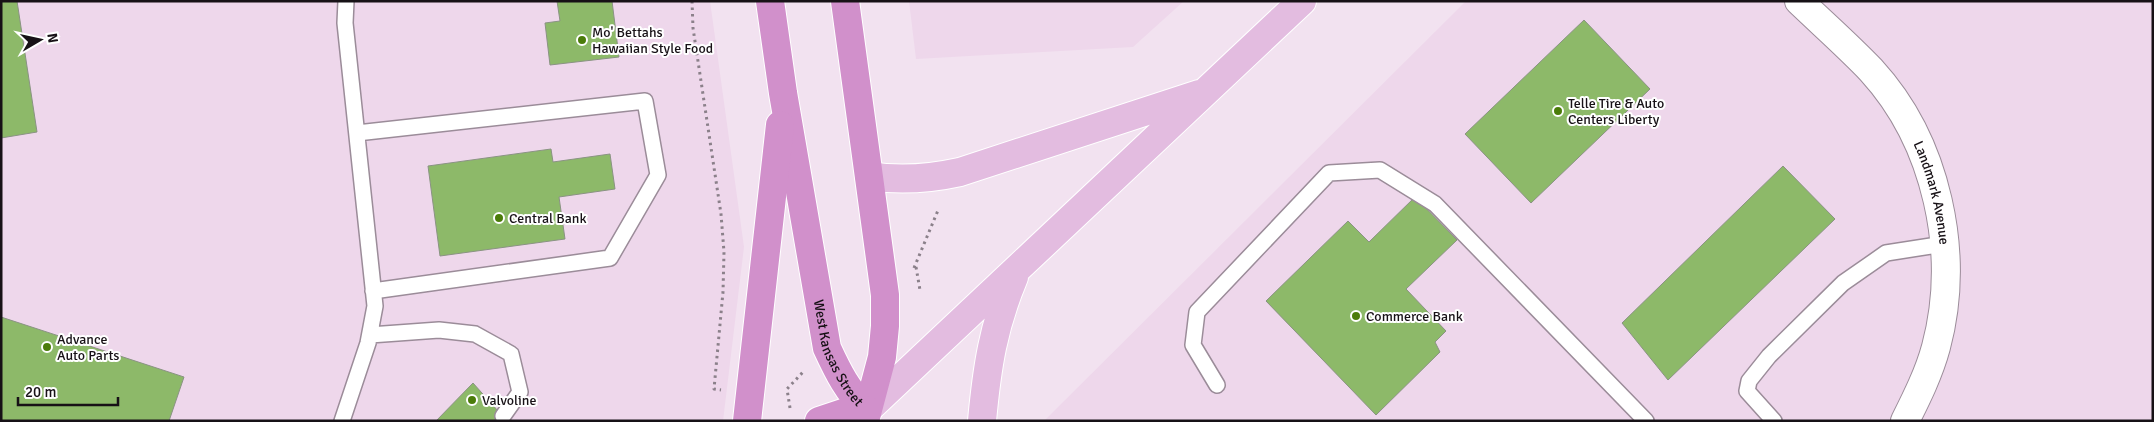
<svg xmlns="http://www.w3.org/2000/svg" width="2154" height="422" viewBox="0 0 2154 422" font-family="Signika,sans-serif">
	<style>
		.built { fill: #eed7eb }
		.building { fill: #8db969; stroke: #8a9383 }
		.lines { fill: none; stroke-linecap: round; stroke-linejoin: round }
		.lane-casing { stroke: #9b8c99; stroke-width: 18 }
		.street-casing { stroke: #9b8c99; stroke-width: 30 }
		.primary-casing { stroke: #fff; stroke-width: 30 }
		.highway-casing { stroke: #fff; stroke-width: 30 }
		.path { stroke: #8b808a; stroke-width: 3; stroke-dasharray: 2.5 4; stroke-linecap: butt }
		.lane { stroke: #fff; stroke-width: 15 }
		.street { stroke: #fff; stroke-width: 28 }
		.primary { stroke: #e3bce0; stroke-width: 28 }
		.highway { stroke: #d190cb; stroke-width: 28 }
		.poi-dot { fill: #4b7c0a; stroke: #fff; stroke-width: 2 }
		.labels { text-anchor: middle; stroke-width: 4; stroke-linejoin: round; paint-order: stroke }
		.poi-label { font-size: 14px; fill: #171116; stroke: #fff; text-anchor: start }
		.street-label { font-size: 14px; fill: #171116; stroke: #fff }
	</style>
	<rect width="100%" height="100%" fill="#f2e2f0"/>
	<path class="built" d="M1,1H710L744,247L723,421H1Z
		M909,1H1184L1133,47L916,59Z
		M1466,1H2153V421H1044Z"/>
	<path class="building" d="M1,1H17L37,132L1,138Z
		M557,1H612L619,57L550,65L545,23L560,21Z
		M1584,20L1650,89L1531,203L1465,134Z
		M551,149L553,162L610,154L615,189L559,197L565,239L440,256L428,166Z
		M1783,166L1835,219L1668,380L1622,323Z
		M1415,197L1457,240L1406,289L1446,331L1435,342L1440,352L1376,415L1266,301L1348,221L1369,242Z
		M1,317L184,377L169,421H1Z
		M473,383L507,421H436Z"/>
	<g class="lines">
		<defs>
			<path id="lane" d="M357,133L645,101L658,175L610,258L373,291
				M370,335L439,330L475,334L511,354L520,392L503,416
				M1217,385L1193,345L1197,312L1329,173L1380,170L1435,204L1646,421
				M342,421L368,343L375,306L345,23L346,1
				M1774,421L1747,391L1749,381L1769,356L1843,283L1886,253L1944,244"/>
			<g id="street">
				<path id="s1" d="M1799,1C1823,24 1848,46 1871,70C1937,142 1961,253 1936,347C1929,373 1917,397 1905,421"/>
			</g>
			<path id="primary" d="M869,176C900,181 928,179 960,172L1199,94
				M867,410L1302,1
				M982,421C987,367 993,327 1014,277"/>
			<g id="highway">
				<path id="s2" d="M770,1L783,93L827,348C838,372 848,392 867,410"/>
				<path d="M845,1L885,295V326L882,357L865,421"/>
				<path d="M747,421L780,125"/>
				<path d="M819,421L846,412L867,410"/>
			</g>
		</defs>
		<use href="#lane" class="lane-casing"/>
		<use href="#street" class="street-casing"/>
		<use href="#primary" class="primary-casing"/>
		<use href="#highway" class="highway-casing"/>
		<path class="path" d="M692,1L693,28L721,214L724,252L723,292L714,389L721,390
			M916,267L920,290
			M914,268L939,208
			M790,408L787,389L804,371"/>
		<use href="#lane" class="lane"/>
		<use href="#street" class="street"/>
		<use href="#primary" class="primary"/>
		<use href="#highway" class="highway"/>
	</g>
	<g class="poi-dot">
		<circle cx="582" cy="40" r="5"/>
		<circle cx="1558" cy="111" r="5"/>
		<circle cx="499" cy="218" r="5"/>
		<circle cx="1356" cy="316" r="5"/>
		<circle cx="47" cy="347" r="5"/>
		<circle cx="472" cy="400" r="5"/>
	</g>
	<g class="labels">
		<g class="poi-label">
			<text x="592" y="37">Mo' Bettahs<tspan x="592" dy="16">Hawaiian Style Food</tspan></text>
			<text x="1568" y="108">Telle Tire &amp; Auto<tspan x="1568" dy="16">Centers Liberty</tspan></text>
			<text x="509" y="223">Central Bank</text>
			<text x="1366" y="321">Commerce Bank</text>
			<text x="57" y="344">Advance<tspan x="57" dy="16">Auto Parts</tspan></text>
			<text x="482" y="405">Valvoline</text>
		</g>
		<g class="street-label">
			<text dy="5" stroke="none"><textPath href="#s1" startOffset="239">Landmark Avenue</textPath></text>
			<text dy="5" stroke="none"><textPath href="#s2" startOffset="360">West Kansas Street</textPath></text>
		</g>
	</g>
	<rect width="2154" height="422" fill="none" stroke="#171116" stroke-width="5"/>
	<g transform="translate(40 40) rotate(81)" stroke="#ffffff" stroke-width="4" paint-order="stroke">
	<path d="M0-4L9 19L0 12L-9 19Z" fill="#171116"/>
	<text y="-8" font-size="14" font-weight="bold" text-anchor="middle" fill="#171116">N</text>
	</g>
	<path d="M18 397v8h100v-8" fill="none" stroke="#171116" stroke-width="2.5"/>
	<text x="25" y="397" font-size="15" fill="#171116" stroke="#ffffff" stroke-width="4" paint-order="stroke">20 m</text>
</svg>
